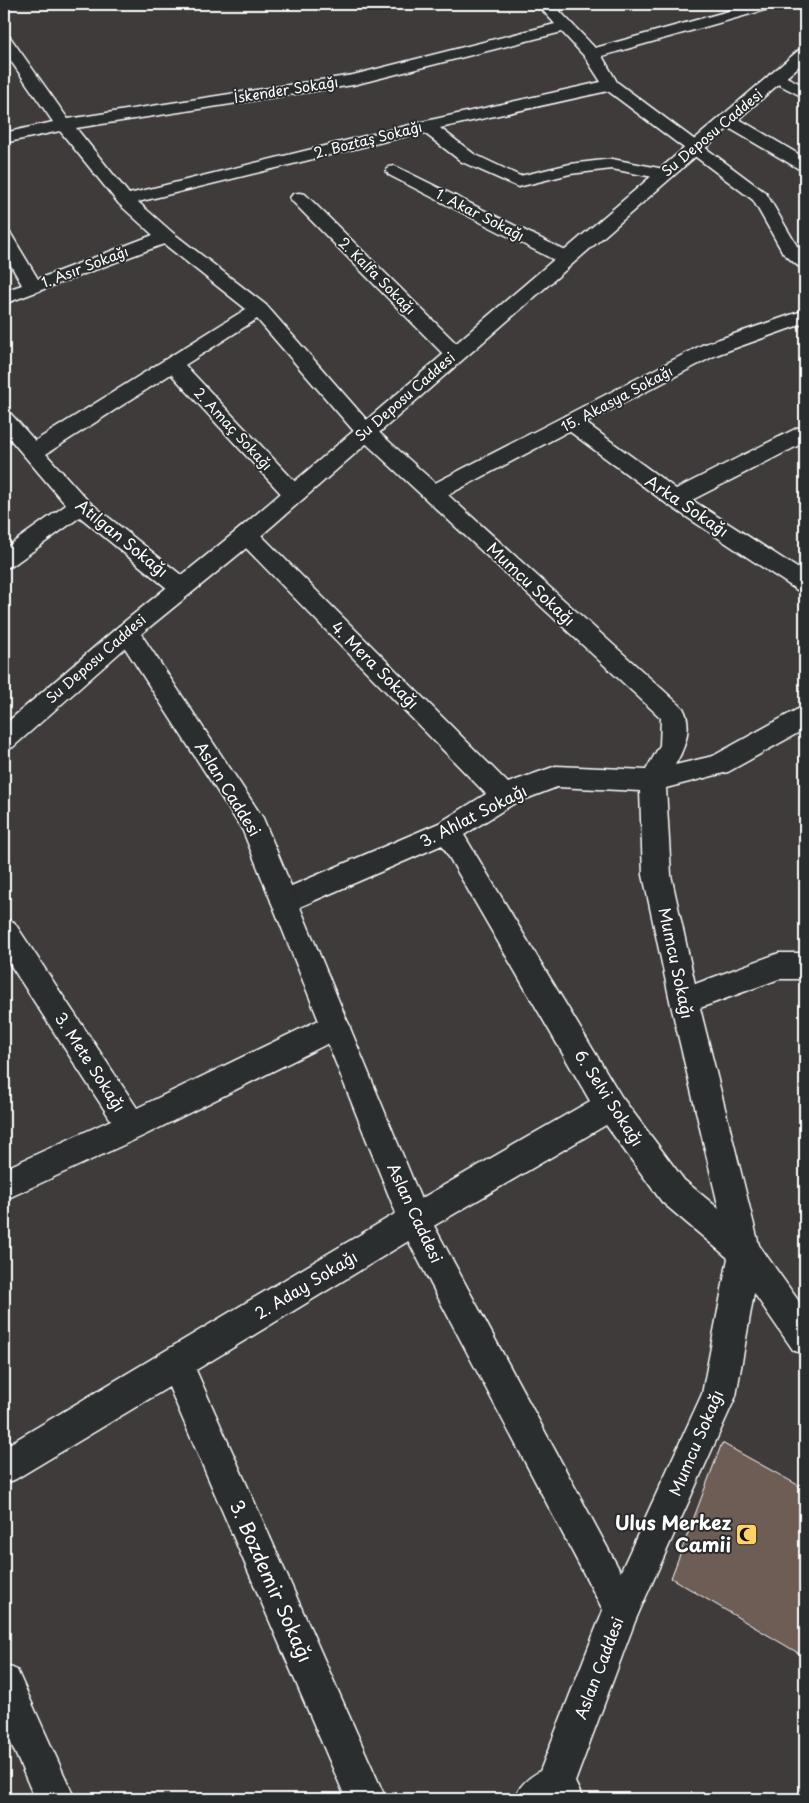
<svg xmlns="http://www.w3.org/2000/svg" width="809" height="1803" viewBox="0 0 809 1803" font-family="'Playpen Sans',sans-serif">
	<style>
		.building { fill: #6d5d55; stroke: #fff }
		.lines { fill: none; stroke-linecap: round; stroke-linejoin: round }
		.minor-casing { stroke: #fff; stroke-width: 3 }
		.secondary-casing { stroke: #fff; stroke-width: 3 }
		.minor { fill: #2a2d2e; fill-rule: evenodd }
		.secondary { fill: #2a2d2e; fill-rule: evenodd }
		.labels { text-anchor: middle; stroke-width: 4; stroke-linejoin: round; paint-order: stroke }
		.far-street-label { font-size: 14px; fill: #fff; stroke: #2a2d2e }
		.street-label { font-size: 16px; fill: #fff; stroke: #2a2d2e }
		.near-poi-label { font-size: 19px; font-weight: bold; fill: #fff; stroke: #2a2d2e; text-anchor: end }
		.near-street-label { font-size: 19px; fill: #fff; stroke: #2a2d2e }
	</style>
	<rect width="100%" height="100%" fill="#3e3b3a"/>
	<filter id="ink" filterUnits="userSpaceOnUse"><feTurbulence type="fractalNoise" baseFrequency=".02" numOctaves="2"/><feDisplacementMap in="SourceGraphic" scale="10" xChannelSelector="R" yChannelSelector="G"/><feConvolveMatrix kernelMatrix="1 2 1 2 8 2 1 2 1" color-interpolation-filters="sRGB"/></filter>
	<g filter="url(#ink)">
		<path class="building" d="M722,1443L805,1489V1657L671,1578Z"/>
		<g class="lines">
			<defs>
				<path id="minor" d="M537,4H553L595,48L754,4H778L775,7L602,56L617,82L766,193L797,246L805,252V268L798,266L783,253L753,200L608,91L440,128L474,154L520,176L570,164L612,159L669,170L672,174L669,178L663,179L612,169L570,174L518,187L462,162L423,132L138,202L173,233L266,305L372,426L435,483L702,345L805,310V323L716,355L586,423L676,489L797,428L805,426V442L692,500L805,573V592L797,590L667,504L569,431L448,495L683,708C693,726 685,748 675,765L713,756L796,710L805,707V729L728,772L666,788L671,875L695,984L779,953H805V979H779L700,1008L759,1245L805,1310V1355L793,1350L754,1293L736,1396L635,1621L622,1626L609,1621L604,1608L702,1394L728,1258L662,1202L606,1125L425,1231L196,1370L386,1799H346L169,1387L16,1479L4,1484V1447L403,1209L590,1101L442,845L295,909L285,913L275,909L271,901L275,893L439,823L486,794L239,541L236,535L239,529L247,527L255,529L508,783L556,766L646,770L660,745L661,718L358,436L257,319L185,365L301,488L304,493L301,498L293,501L285,498L171,374L46,454L88,501L190,582L194,588L190,594L182,597L174,594L80,517L12,566L4,568V549L66,505L4,432V412L11,414L35,441L246,309L164,244L4,304V291L22,285L4,253V232L11,234L38,279L153,235L119,204L60,131L4,143V133L53,122L4,51V35L10,37L68,119L353,75L555,24ZM562,32L585,57L601,82L426,121L129,194L76,128L353,85ZM557,787L640,791L643,875L670,1001L719,1209L684,1180L621,1096L464,835L513,804Z
					M776,72L805,86V98L770,80L768,77L770,74Z
					M728,115L734,116L805,158V170L799,169L722,124L719,120L722,116Z
					M395,166L572,254L574,258L572,262L565,264L558,262L389,175L386,171L389,167Z
					M299,193L305,194L462,349L465,354L462,359L455,360L448,359L293,202L290,198L293,194Z
					M4,919L14,922L137,1108L325,1017L335,1013L345,1017L350,1026L345,1035L143,1136L4,1200V1169L111,1120L4,955Z
					M4,1664L17,1670L75,1799H35L4,1727Z
					M555,1764L569,1770L575,1784L569,1798L514,1799C521,1780 537,1772 555,1764Z"/>
				<path id="secondary" d="M805,48V61L255,541L141,634L263,818L425,1209L640,1608L575,1782L583,1799H542L535,1784L603,1610L403,1231L243,831L125,648L13,747L4,750V725L119,626L239,529L799,50Z"/>
			</defs>
			<use href="#minor" class="minor-casing"/>
			<use href="#secondary" class="secondary-casing"/>
			<use href="#minor" class="minor"/>
			<use href="#secondary" class="secondary"/>
		</g>
	</g>
	<defs>
		<symbol id="mosque-square" viewBox="-11 -11 22 22"><rect x="-9" y="-9" width="18" height="18" rx="4" fill="#ffd166" stroke="#2a2d2e"/><path d="M3.5-4.9A6 6 0 1 0 3.5 4.9A5 5 0 1 1 3.5-4.9Z" fill="#111"/></symbol>
	</defs>
	<g fill-rule="evenodd">
		<use href="#mosque-square" x="734" y="1522" width="25" height="25"/>
	</g>
	<g class="labels">
		<g class="far-street-label">
			<text transform="translate(286 90) rotate(-9)" y="5">İskender Sokağı</text>
			<text transform="translate(712 133) rotate(-40)" y="5">Su Deposu Caddesi</text>
			<text transform="translate(368 140) rotate(-14)" y="5">2. Boztaş Sokağı</text>
			<text transform="translate(480 215) rotate(27)" y="5">1. Akar Sokağı</text>
			<text transform="translate(85 267) rotate(-21)" y="5">1. Asır Sokağı</text>
			<text transform="translate(377 276) rotate(45)" y="5">2. Kalfa Sokağı</text>
			<text transform="translate(405 397) rotate(-41)" y="5">Su Deposu Caddesi</text>
			<text transform="translate(617 399) rotate(-28)" y="5">15. Akasya Sokağı</text>
			<text transform="translate(233 429) rotate(47)" y="5">2. Amaç Sokağı</text>
			<text transform="translate(96 659) rotate(-41)" y="5">Su Deposu Caddesi</text>
		</g>
		<g class="street-label">
			<text transform="translate(687 506) rotate(34)" y="6">Arka Sokağı</text>
			<text transform="translate(122 538) rotate(39)" y="6">Atılgan Sokağı</text>
			<text transform="translate(531 584) rotate(43)" y="6">Mumcu Sokağı</text>
			<text transform="translate(375 665) rotate(45)" y="6">4. Mera Sokağı</text>
			<text transform="translate(228 789) rotate(58)" y="6">Aslan Caddesi</text>
			<text transform="translate(473 816) rotate(-27)" y="6">3. Ahlat Sokağı</text>
			<text transform="translate(676 963) rotate(78)" y="6">Mumcu Sokağı</text>
			<text transform="translate(90 1062) rotate(57)" y="6">3. Mete Sokağı</text>
			<text transform="translate(609 1098) rotate(57)" y="6">6. Selvi Sokağı</text>
			<text transform="translate(415 1213) rotate(65)" y="6">Aslan Caddesi</text>
			<text transform="translate(306 1285) rotate(-31)" y="6">2. Aday Sokağı</text>
			<text transform="translate(696 1443) rotate(-67)" y="6">Mumcu Sokağı</text>
			<text transform="translate(599 1668) rotate(-69)" y="6">Aslan Caddesi</text>
		</g>
		<g class="near-poi-label">
			<text x="731" y="1530">Ulus Merkez<tspan x="731" dy="22">Camii</tspan></text>
		</g>
		<g class="near-street-label">
			<text transform="translate(271 1581) rotate(66)" y="7">3. Bozdemir Sokağı</text>
		</g>
	</g>
	<rect width="809" height="1803" fill="none" stroke="#2a2d2e" stroke-width="20"/>
	<rect x="10" y="10" width="789" height="1783" fill="none" stroke="#fff" stroke-width="2" filter="url(#ink)"/>
</svg>
